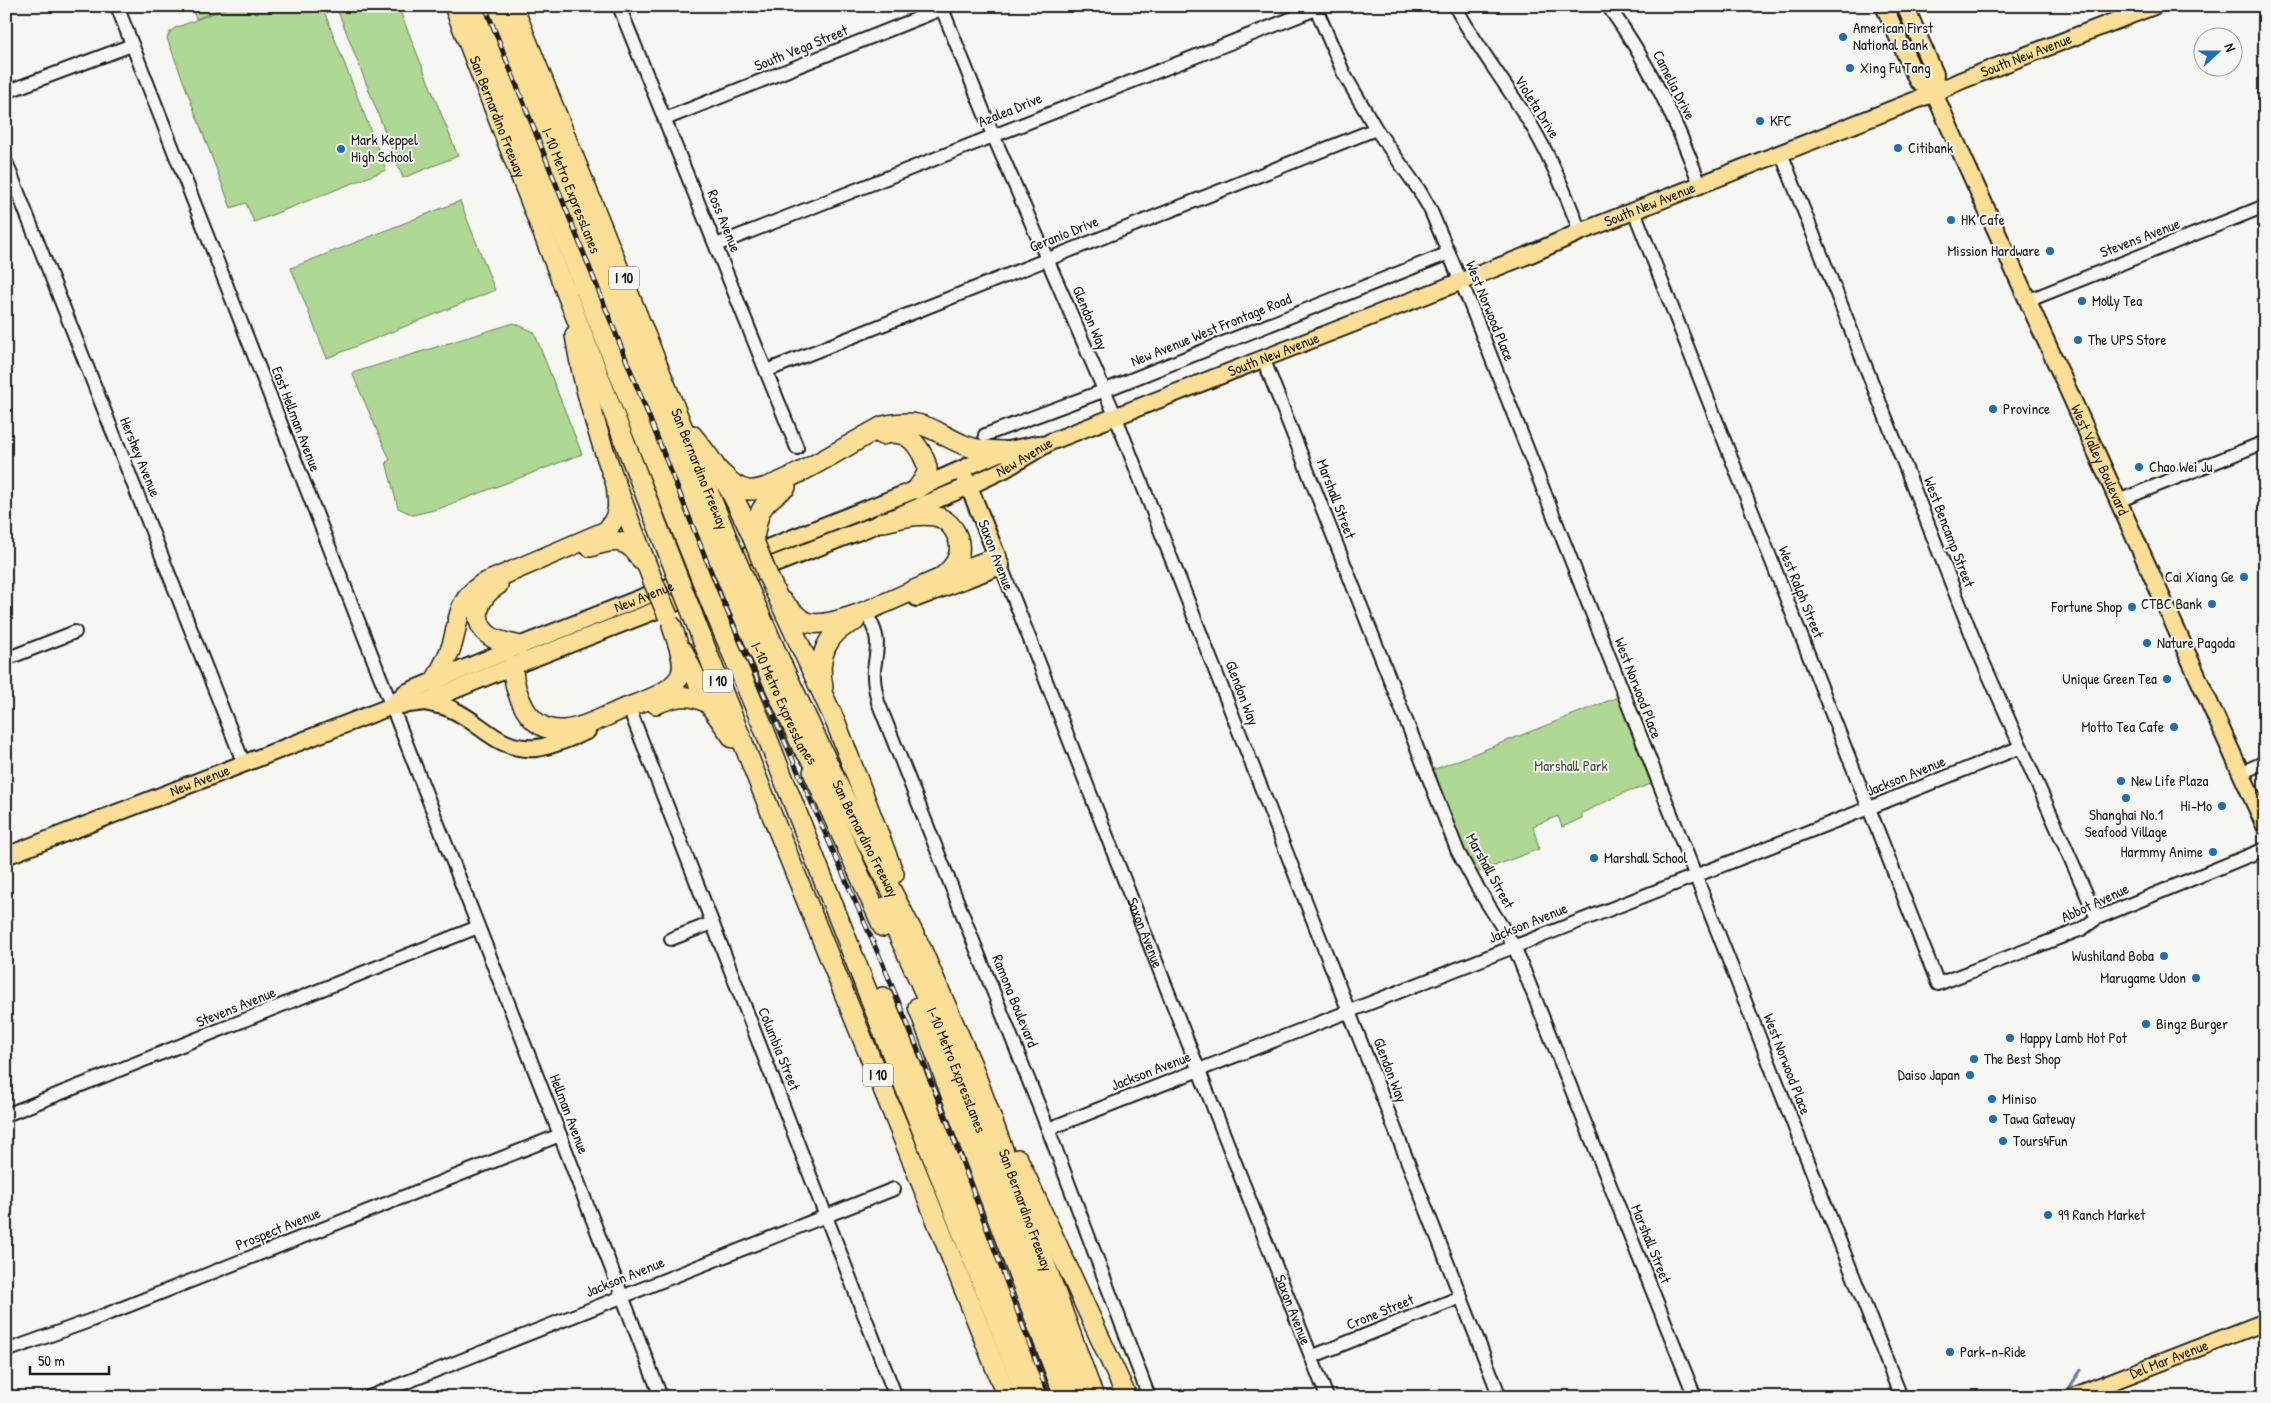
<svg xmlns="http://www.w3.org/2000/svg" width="2271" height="1403" viewBox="0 0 2271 1403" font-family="'Patrick Hand',sans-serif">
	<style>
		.green { fill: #afd894; stroke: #667a58 }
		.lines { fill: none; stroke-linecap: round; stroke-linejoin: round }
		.stream { stroke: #627d97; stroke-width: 3 }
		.minor-casing { stroke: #1c1c1c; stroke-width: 16 }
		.major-casing { stroke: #1c1c1c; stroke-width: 20 }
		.highway-casing { stroke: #1c1c1c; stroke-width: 22 }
		.minor { stroke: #f6f6f2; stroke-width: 12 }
		.major { stroke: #fbdf96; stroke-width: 16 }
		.highway { stroke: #fbdf96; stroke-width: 19 }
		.rail-casing { stroke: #1c1c1c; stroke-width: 5 }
		.rail { stroke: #f6f6f2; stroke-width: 3; stroke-dasharray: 9; stroke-linecap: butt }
		.highway-bridge-casing { stroke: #1c1c1c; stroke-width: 22; stroke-linecap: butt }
		.highway-bridge { stroke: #fbdf96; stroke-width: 19 }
		.poi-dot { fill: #1f6fb2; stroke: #f6f6f2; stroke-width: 2 }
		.labels { text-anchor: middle; stroke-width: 4; stroke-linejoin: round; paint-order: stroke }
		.shield { fill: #f6f6f2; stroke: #5d5d5c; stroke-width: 1 }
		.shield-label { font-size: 14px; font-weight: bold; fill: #1c1c1c }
		.poi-label { font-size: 15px; fill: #1c1c1c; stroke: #f6f6f2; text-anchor: start }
		.street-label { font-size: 15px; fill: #1c1c1c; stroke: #f6f6f2 }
		.park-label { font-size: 15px; fill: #485440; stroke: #f6f6f2 }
	</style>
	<rect width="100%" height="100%" fill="#f6f6f2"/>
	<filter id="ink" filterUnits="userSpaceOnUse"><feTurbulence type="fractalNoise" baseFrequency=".02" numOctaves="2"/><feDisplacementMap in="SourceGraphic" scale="10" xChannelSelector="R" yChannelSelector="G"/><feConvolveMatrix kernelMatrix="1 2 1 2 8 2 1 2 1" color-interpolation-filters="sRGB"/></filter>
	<g filter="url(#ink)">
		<path class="green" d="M191,6H228L196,19Z
			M232,6H322L386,170L254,222L246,203L231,208L167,38L170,32L175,28Z
			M336,6H398L458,156L403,178Z
			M460,201L495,290L327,358L291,268Z
			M514,323L534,332L582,454L438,509L413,515L398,508L386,462L390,460L352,373Z
			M1618,697L1651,784L1632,791L1630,790L1582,813V818L1562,827L1558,816L1533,826L1539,849L1476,873L1464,854L1433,770Z"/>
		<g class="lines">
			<path class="stream" d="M2063,1397L2081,1370"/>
			<defs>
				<g id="minor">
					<path d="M117,6L560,1135L661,1397"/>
					<path d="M619,6L797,448"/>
					<path d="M941,6L993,135L1115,415L1500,1397"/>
					<path d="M1315,6L1344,74L1376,129L1419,190L1430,209L1467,296L1901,1397"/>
					<path d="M1455,6C1478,49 1508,86 1533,128C1552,161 1567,196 1580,232"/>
					<path d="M1608,6C1648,61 1677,121 1700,185"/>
					<path d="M6,92L132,45"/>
					<path d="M665,119L949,6"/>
					<path d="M1781,153L1979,653L2097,918"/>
					<path d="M6,162L244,764"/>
					<path d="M1634,211L1938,984L2082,929L2097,918L2265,849"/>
					<path d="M716,245L1316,9"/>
					<path d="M2027,301L2265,206"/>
					<path d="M1263,358L1458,852L1476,885L1514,946L1695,1397"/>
					<path d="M766,371L1376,129"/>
					<path d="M985,435L1103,391L1449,253"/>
					<path d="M2118,501L2265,442"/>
					<path id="s1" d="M1001,566L1327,1397"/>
					<path d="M868,616C881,641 877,645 874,670C873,682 876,692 878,702L1048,1129L1149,1397"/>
					<path d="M6,659L75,632"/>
					<path d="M631,713L896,1397"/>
					<path d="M2241,773L2265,762"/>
					<path d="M671,939L712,923"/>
					<path d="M6,1115L478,927"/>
					<path d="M1048,1129L1879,804L2021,747"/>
					<path d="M6,1351L92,1320L560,1135"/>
					<path d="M1311,1357L1461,1297"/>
					<path d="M369,1397L894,1189"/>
				</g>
				<g id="major">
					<path d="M1884,6L1917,80L1934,93"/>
					<path id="s2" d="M1905,6L1935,74L1934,93L2265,826"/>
					<path d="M917,598L1001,566L965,477"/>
					<path d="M425,702C433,704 443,705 451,709C483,723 497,751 536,748C554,746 571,737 587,731"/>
					<path id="s3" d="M392,706L405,693L519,646L917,489L1003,451L1038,444"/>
					<path id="s4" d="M6,856L392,706L425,702L513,666L883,522L969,486L1005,469L1050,442L1526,256L1580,232L1934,93L1960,81L2154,6"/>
					<path id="s5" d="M2072,1397L2265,1322"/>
				</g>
				<g id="highway">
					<path id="s6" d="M454,6L676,573"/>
					<path d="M472,6L696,566"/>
					<path id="s7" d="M497,6L718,557"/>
					<path id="s8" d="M513,6L732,550"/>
					<path d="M575,335C588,420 622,501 653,581"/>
					<path d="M692,435C719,466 737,502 754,540"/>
					<path d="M882,435C903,429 914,438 923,456C925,461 928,466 927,471C926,477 920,484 917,489"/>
					<path d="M719,471C728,479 735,488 748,490C775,493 855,440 883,426C924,417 930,430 964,445C976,450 989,451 1003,451"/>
					<path d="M883,522C899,519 917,513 934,516C952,519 965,542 957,559C954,566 948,572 942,577"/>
					<path d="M754,541C758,510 760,505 786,487"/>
					<path d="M590,547C614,539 628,537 641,560"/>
					<path d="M768,576L836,723L894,874"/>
					<path d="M498,585C477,597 469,624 493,638C500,642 511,643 519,646"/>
					<path id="s9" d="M747,585L782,665L849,808L921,948L972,1065L1094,1397"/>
					<path id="s10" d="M732,591L802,747L818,768L824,781"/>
					<path d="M710,601L762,724L1027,1397"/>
					<path d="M783,602C790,609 797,618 806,622C833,632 912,590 939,579C958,571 978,565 997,557"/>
					<path d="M690,608C792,872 903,1133 1007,1397"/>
					<path d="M683,651L708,703L733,738"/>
					<path d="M513,666C513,681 517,695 525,709C549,749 591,722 623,709C641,702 668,695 679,678C688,665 676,640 672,626"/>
					<path d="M435,681C441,669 448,657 452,645C460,618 456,602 482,584L606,531C621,514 618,505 616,484"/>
					<path d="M823,687C817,658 826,632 855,621"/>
					<path d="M656,704C676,696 688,693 708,703"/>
					<path d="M813,772L883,927"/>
					<path id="s11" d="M885,907C962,1065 1018,1232 1077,1397"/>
					<path d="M883,997L936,1126L1042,1397"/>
					<path d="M918,1007L1063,1393"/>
					<path d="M1018,1159L1127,1397"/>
				</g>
			</defs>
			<use href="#minor" class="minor-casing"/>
			<use href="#major" class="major-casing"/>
			<use href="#highway" class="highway-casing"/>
			<use href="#minor" class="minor"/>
			<use href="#major" class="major"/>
			<use href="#highway" class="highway"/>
			<defs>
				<path id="rail" d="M485,6L721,597L885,969L943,1110L1049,1397"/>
			</defs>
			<use href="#rail" class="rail-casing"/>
			<use href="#rail" class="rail"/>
			<defs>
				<path id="highway-bridge" d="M754,541L768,576
					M732,550L747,585
					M718,557L732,591
					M696,566L710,601
					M676,573L690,608
					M653,581L668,616"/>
			</defs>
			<use href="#highway-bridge" class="highway-bridge-casing"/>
			<use href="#highway-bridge" class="highway-bridge"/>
		</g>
	</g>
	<g class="poi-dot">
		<circle cx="1843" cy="37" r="5"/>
		<circle cx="1850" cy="68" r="5"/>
		<circle cx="1760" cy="121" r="5"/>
		<circle cx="1898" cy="148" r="5"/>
		<circle cx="341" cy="149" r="5"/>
		<circle cx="1951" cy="220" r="5"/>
		<circle cx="2050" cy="251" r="5"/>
		<circle cx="2082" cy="301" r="5"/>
		<circle cx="2078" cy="340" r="5"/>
		<circle cx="1993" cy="409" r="5"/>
		<circle cx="2139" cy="467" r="5"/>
		<circle cx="2244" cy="577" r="5"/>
		<circle cx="2212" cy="604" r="5"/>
		<circle cx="2132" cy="607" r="5"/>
		<circle cx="2147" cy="643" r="5"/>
		<circle cx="2167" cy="679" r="5"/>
		<circle cx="2174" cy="727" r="5"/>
		<circle cx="2121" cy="781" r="5"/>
		<circle cx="2126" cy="798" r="5"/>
		<circle cx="2222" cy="806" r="5"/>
		<circle cx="2213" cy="852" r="5"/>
		<circle cx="1594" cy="858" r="5"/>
		<circle cx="2164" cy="956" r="5"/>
		<circle cx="2196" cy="978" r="5"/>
		<circle cx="2146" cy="1024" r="5"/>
		<circle cx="2010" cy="1038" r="5"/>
		<circle cx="1974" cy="1059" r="5"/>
		<circle cx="1970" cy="1075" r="5"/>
		<circle cx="1992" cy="1099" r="5"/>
		<circle cx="1993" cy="1119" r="5"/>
		<circle cx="2003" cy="1141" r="5"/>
		<circle cx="2048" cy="1215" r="5"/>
		<circle cx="1950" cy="1352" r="5"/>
	</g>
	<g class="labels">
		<g class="shield">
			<rect x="609" y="266.5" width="30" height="23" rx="4"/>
			<rect x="703" y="669.5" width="30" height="23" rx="4"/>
			<rect x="863" y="1063.5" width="30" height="23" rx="4"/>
		</g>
		<g class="shield-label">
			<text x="624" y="283">I 10</text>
			<text x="718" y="686">I 10</text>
			<text x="878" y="1080">I 10</text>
		</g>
		<g class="poi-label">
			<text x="1853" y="33">American First<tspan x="1853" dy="17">National Bank</tspan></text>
			<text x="1860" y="73">Xing Fu Tang</text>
			<text x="1770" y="126">KFC</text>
			<text x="351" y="145">Mark Keppel<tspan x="351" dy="17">High School</tspan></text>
			<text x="1908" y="153">Citibank</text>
			<text x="1961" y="225">HK Cafe</text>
			<text x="2040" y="256" text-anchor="end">Mission Hardware</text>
			<text x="2092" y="306">Molly Tea</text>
			<text x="2088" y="345">The UPS Store</text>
			<text x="2003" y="414">Province</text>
			<text x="2149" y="472">Chao Wei Ju</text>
			<text x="2234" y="582" text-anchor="end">Cai Xiang Ge</text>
			<text x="2202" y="609" text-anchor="end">CTBC Bank</text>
			<text x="2122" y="612" text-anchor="end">Fortune Shop</text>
			<text x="2157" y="648">Nature Pagoda</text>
			<text x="2157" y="684" text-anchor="end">Unique Green Tea</text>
			<text x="2164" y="732" text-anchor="end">Motto Tea Cafe</text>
			<text x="2131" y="786">New Life Plaza</text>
			<text x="2212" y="811" text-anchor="end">Hi-Mo</text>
			<text x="2126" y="820" text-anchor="middle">Shanghai No.1<tspan x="2126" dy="17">Seafood Village</tspan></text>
			<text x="2203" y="857" text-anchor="end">Harmmy Anime</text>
			<text x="1604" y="863">Marshall School</text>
			<text x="2154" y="961" text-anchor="end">Wushiland Boba</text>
			<text x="2186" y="983" text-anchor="end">Marugame Udon</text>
			<text x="2156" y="1029">Bingz Burger</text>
			<text x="2020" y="1043">Happy Lamb Hot Pot</text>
			<text x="1984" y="1064">The Best Shop</text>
			<text x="1960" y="1080" text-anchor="end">Daiso Japan</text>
			<text x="2002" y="1104">Miniso</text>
			<text x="2003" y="1124">Tawa Gateway</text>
			<text x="2013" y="1146">Tours4Fun</text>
			<text x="2058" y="1220">99 Ranch Market</text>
			<text x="1960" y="1357">Park-n-Ride</text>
		</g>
		<g class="street-label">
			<text transform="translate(801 48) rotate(-22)" y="5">South Vega Street</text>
			<text dy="5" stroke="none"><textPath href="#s4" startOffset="2175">South New Avenue</textPath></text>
			<text transform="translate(1674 85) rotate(63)" y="5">Camelia Drive</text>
			<text transform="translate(1537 107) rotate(58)" y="5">Violeta Drive</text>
			<text transform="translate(1010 110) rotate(-22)" y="5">Azalea Drive</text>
			<text dy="5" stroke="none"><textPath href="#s6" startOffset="119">San Bernardino Freeway</textPath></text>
			<text dy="5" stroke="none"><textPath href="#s7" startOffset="199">I-10 Metro ExpressLanes</textPath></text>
			<text dy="5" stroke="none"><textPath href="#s4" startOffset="1770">South New Avenue</textPath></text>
			<text transform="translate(724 221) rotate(68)" y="5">Ross Avenue</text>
			<text transform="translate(1064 234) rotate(-22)" y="5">Geranio Drive</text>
			<text transform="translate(2140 238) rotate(-21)" y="5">Stevens Avenue</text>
			<text transform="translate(1490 311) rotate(68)" y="5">West Norwood Place</text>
			<text transform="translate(1090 318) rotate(67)" y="5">Glendon Way</text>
			<text transform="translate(1211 330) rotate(-22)" y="5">New Avenue West Frontage Road</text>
			<text dy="5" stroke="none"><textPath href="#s4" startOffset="1365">South New Avenue</textPath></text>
			<text transform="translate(296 419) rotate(69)" y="5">East Hellman Avenue</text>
			<text transform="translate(140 457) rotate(68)" y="5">Hershey Avenue</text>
			<text dy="5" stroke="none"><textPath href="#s4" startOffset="1095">New Avenue</textPath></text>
			<text dy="5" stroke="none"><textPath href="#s2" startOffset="496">West Valley Boulevard</textPath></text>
			<text dy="5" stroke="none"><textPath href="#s8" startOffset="499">San Bernardino Freeway</textPath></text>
			<text transform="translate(1336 499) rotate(69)" y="5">Marshall Street</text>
			<text transform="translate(1949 532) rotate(69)" y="5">West Bencamp Street</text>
			<text transform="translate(996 555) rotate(69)" y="5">Saxon Avenue</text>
			<text transform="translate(1801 592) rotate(68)" y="5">West Ralph Street</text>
			<text dy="5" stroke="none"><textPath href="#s3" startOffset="276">New Avenue</textPath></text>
			<text transform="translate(1638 688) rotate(69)" y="5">West Norwood Place</text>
			<text transform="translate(1242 693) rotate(69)" y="5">Glendon Way</text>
			<text dy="5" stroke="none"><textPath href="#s10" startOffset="124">I-10 Metro ExpressLanes</textPath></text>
			<text transform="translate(1906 776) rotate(-22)" y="5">Jackson Avenue</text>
			<text dy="5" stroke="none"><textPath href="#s4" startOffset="208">New Avenue</textPath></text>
			<text dy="5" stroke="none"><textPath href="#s9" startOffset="280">San Bernardino Freeway</textPath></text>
			<text transform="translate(1490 871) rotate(61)" y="5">Marshall Street</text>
			<text transform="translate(2095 903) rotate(-25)" y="5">Abbot Avenue</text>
			<text transform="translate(1528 923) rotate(-22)" y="5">Jackson Avenue</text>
			<text dy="5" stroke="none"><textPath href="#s1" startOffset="394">Saxon Avenue</textPath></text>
			<text transform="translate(1015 1001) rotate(68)" y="5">Ramona Boulevard</text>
			<text transform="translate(236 1007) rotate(-22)" y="5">Stevens Avenue</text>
			<text transform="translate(779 1049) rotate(68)" y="5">Columbia Street</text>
			<text transform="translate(1787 1064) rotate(69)" y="5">West Norwood Place</text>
			<text dy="5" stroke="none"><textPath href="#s11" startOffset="178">I-10 Metro ExpressLanes</textPath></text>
			<text transform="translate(1390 1070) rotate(69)" y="5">Glendon Way</text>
			<text transform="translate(1151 1071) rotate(-21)" y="5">Jackson Avenue</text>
			<text transform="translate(569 1114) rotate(69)" y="5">Hellman Avenue</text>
			<text dy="5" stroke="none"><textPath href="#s9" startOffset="685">San Bernardino Freeway</textPath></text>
			<text transform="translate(278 1229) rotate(-22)" y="5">Prospect Avenue</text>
			<text transform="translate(1651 1244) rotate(68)" y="5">Marshall Street</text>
			<text transform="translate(625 1277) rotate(-22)" y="5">Jackson Avenue</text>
			<text dy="5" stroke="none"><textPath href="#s1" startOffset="799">Saxon Avenue</textPath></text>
			<text transform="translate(1380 1312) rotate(-22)" y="5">Crone Street</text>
			<text dy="5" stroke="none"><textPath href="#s5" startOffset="104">Del Mar Avenue</textPath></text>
		</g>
		<g class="park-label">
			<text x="1571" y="771">Marshall Park</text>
		</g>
	</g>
	<rect width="2271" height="1403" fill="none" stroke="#f6f6f2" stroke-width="25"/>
	<rect x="12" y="12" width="2246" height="1378" fill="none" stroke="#1c1c1c" stroke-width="2" filter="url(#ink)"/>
	<g transform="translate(2218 52) rotate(69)"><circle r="24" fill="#f6f6f2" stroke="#9f9f9c"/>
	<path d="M0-4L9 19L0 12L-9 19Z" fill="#1f6fb2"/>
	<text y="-8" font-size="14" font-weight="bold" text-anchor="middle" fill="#1c1c1c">N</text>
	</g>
	<path d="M30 1366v8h79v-8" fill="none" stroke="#1c1c1c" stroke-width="2.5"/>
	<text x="38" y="1366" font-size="15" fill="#1c1c1c" stroke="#f6f6f2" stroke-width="4" paint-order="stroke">50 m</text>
</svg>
